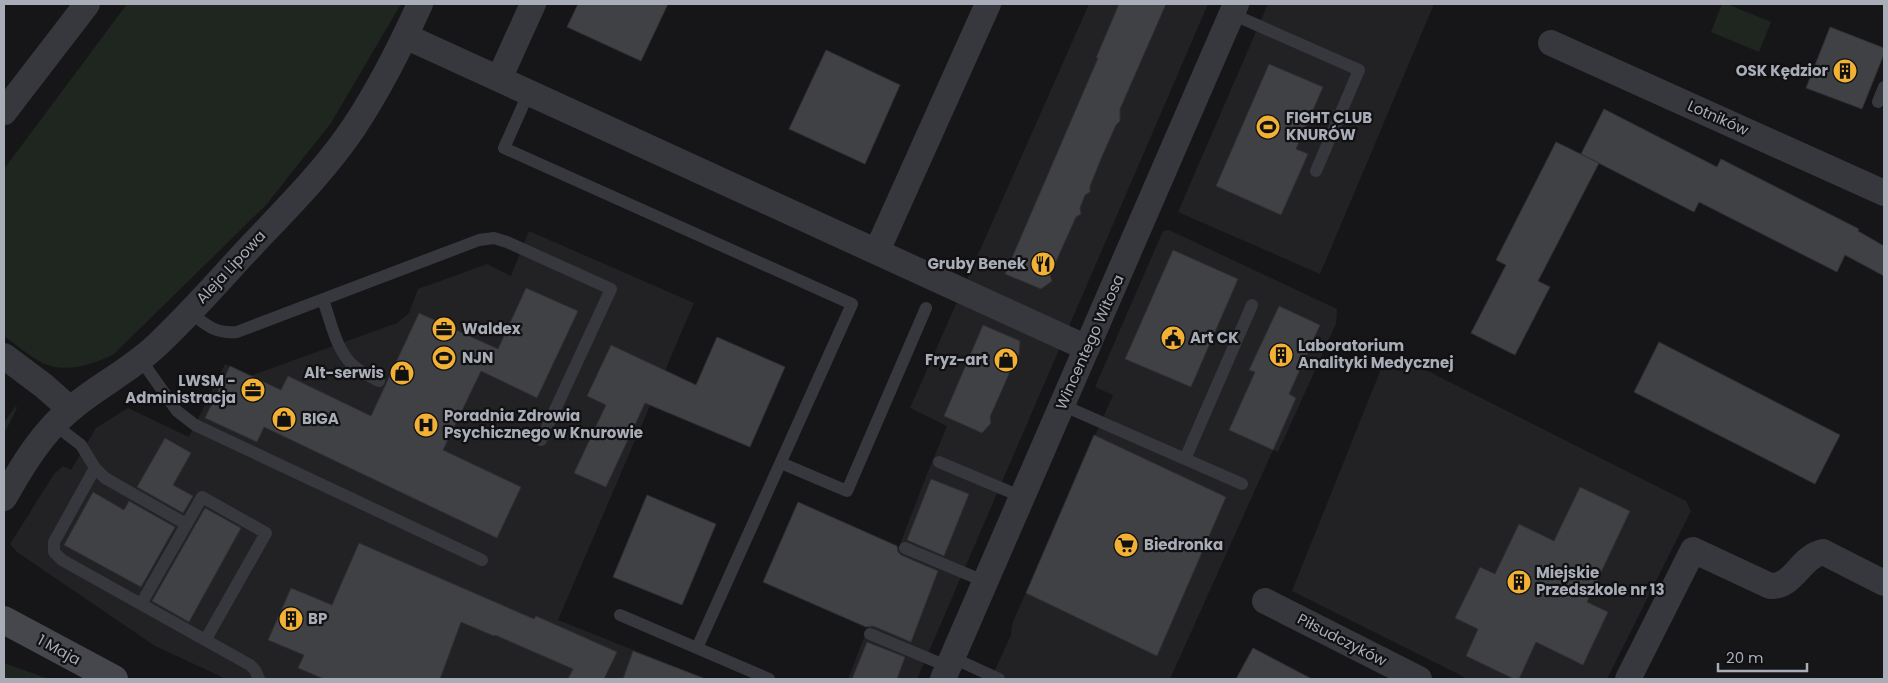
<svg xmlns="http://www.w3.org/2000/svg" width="1888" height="683" viewBox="0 0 1888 683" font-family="Poppins,sans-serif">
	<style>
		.built { fill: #222225 }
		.green { fill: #1e261f }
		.building { fill: #404145; stroke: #303034 }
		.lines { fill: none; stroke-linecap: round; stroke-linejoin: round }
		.lane { stroke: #37383d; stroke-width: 12 }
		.street { stroke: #37383d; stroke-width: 26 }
		.secondary { stroke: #45474d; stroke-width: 28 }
		.labels { text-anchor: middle; stroke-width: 4.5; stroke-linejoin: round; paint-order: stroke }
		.poi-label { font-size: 15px; font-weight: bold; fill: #a8adb8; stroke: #111113; text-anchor: start }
		.street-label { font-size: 15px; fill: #a8adb8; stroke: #111113 }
	</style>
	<rect width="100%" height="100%" fill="#161618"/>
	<path class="built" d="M1089,4H1208L917,679H848L927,474L947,426L910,408Z
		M1268,4H1434L1320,274L1178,212Z
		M1169,230L1337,309L1336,324L1278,452L1273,450L1170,679H991L1011,635L1012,624L1113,395L1095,387L1163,231Z
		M529,231L694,303L558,620L706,679H226L155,646L17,552L10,544L54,474L63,466L71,470L96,428L128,408L189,437L225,364L250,376L397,323L409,313L418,289L487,264L511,276Z
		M1400,357L1686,501L1691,511L1607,679H1468L1292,591L1385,359Z"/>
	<path class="green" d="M127,4H401L331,123L266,205L114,354C92,365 62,375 39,361C27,354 15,344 4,336V169Z
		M1722,4H1727L1771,22L1759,52L1711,32Z
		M16,406L17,408L4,434V422Z
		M4,663L49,679H4Z"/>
	<path class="building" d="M578,4H668L641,61L567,27Z
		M1119,4H1166L1120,109V121L1116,125L1103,154L1090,186V192L1085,195L1080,208L1081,214L1076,217L1050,275L1052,281L1041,289L1005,274L1098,58H1096Z
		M1830,27L1884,48V54L1862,109L1806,88Z
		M826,50L900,85L865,164L789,129Z
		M1269,64L1323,87L1296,149L1308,154L1281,215L1216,186Z
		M1604,109L1717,167L1721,159L1859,229L1858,231L1884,246V276L1845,255L1837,272L1699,202L1694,212L1581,154Z
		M1556,142L1599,163L1538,281L1550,287L1515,355L1471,333L1506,265L1496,260Z
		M1173,250L1238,279L1191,387L1125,359Z
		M526,288L578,311L537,398L481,371L443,450L521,487L497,538L264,427L257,442L205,418L230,366L281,390L288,376L371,416L419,313L498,349Z
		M1279,306L1320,325L1289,394L1296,398L1273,450L1229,430L1255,372L1249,370Z
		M983,325L1020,341L1019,355L1016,358L990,417L991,423L982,433L944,416Z
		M717,337L785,367L750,447L645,403L606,487L574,473L606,405L587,396L611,345L696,385Z
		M1659,342L1840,435L1815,484L1634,392Z
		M1094,435L1226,497L1157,656L1026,593Z
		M165,438L191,453L173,485L193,496L183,513L137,487Z
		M931,479L969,494L944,556L907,540Z
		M1580,487L1630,511L1587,602L1608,612L1583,665L1536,642L1519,679H1514L1466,656L1478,629L1455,618L1480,567L1495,574L1519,524L1554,541Z
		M93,492L124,510L129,501L175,527L141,587L64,545Z
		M647,495L716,524L682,605L613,577Z
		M798,502L897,546L898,552L901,555L938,571L911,642L873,626L866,627L763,582Z
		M205,508L241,528L189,622L152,601Z
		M359,543L534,619L536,616L617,652L604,679H568L573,669L495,635L494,636L461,622L440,679H324L298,668L304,655L268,640L291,588L332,605Z
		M867,642L905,657L897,679H852Z
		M1253,648L1312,679H1236Z
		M633,651L703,678L702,679H623Z"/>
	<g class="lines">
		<path class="lane" d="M1232,14L1359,70L1316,171
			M529,92L504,148L852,304L697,648
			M1878,102L1884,87
			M323,300C331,321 336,352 355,367C362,373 371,377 379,381
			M190,312C206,325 215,334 237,332L479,240L494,238L507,242L611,289L541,440
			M141,360L177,411L195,425L482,560
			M1062,405L1242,484
			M55,425L81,445L95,468L105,478L186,524
			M1185,459L1252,305
			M939,462L1022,497
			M781,463L847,491L926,308
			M95,468L54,542V552L62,560L250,665L255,670L259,679
			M905,548L986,582
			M141,604L202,497L266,533L206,639
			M620,615L769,679
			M870,634L949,667
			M953,658L999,679"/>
		<path class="street" d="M405,36L1087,348
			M1551,43L1884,193
			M499,79L533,4
			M4,112L87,4
			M877,251L988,4
			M4,356L44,386L70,409
			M4,498C22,466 43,431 72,408C99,385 131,370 157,345C191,313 221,278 253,244C288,207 326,169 354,127C380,88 401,46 420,4
			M1265,601L1419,679
			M943,679L1236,4
			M1628,679L1693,550L1770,586C1794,587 1800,557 1823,552L1884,583"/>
		<path class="secondary" d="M4,620L114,679"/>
	</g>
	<defs>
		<symbol id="building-disc" viewBox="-11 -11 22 22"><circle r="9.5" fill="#f2b134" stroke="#111113"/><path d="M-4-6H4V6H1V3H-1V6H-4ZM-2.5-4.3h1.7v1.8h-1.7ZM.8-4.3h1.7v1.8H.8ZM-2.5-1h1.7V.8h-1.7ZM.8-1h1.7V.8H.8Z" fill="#111"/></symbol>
		<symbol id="stadium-disc" viewBox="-11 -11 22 22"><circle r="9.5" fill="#f2b134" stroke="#111113"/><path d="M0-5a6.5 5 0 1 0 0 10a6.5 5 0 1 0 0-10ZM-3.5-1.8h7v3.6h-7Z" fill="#111"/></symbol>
		<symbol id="restaurant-disc" viewBox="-11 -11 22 22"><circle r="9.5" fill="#f2b134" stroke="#111113"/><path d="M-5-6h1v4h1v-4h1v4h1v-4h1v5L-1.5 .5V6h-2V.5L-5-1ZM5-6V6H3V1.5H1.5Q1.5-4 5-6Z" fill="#111"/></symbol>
		<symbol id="office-disc" viewBox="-11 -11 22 22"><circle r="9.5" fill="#f2b134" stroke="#111113"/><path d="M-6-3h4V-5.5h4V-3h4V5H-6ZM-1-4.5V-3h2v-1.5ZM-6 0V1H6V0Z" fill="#111"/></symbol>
		<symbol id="civic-disc" viewBox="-11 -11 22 22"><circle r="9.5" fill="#f2b134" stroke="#111113"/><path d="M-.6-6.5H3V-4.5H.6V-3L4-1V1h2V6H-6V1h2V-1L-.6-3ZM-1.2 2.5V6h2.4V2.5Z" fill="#111"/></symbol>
		<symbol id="shop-disc" viewBox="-11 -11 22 22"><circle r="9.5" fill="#f2b134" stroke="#111113"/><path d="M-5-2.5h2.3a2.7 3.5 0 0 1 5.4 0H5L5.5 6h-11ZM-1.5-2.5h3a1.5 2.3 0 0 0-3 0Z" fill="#111"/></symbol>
		<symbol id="hospital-disc" viewBox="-11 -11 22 22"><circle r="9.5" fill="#f2b134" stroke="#111113"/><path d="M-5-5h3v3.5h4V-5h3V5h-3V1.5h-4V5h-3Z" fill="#111"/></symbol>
		<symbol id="supermarket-disc" viewBox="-11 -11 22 22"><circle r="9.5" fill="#f2b134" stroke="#111113"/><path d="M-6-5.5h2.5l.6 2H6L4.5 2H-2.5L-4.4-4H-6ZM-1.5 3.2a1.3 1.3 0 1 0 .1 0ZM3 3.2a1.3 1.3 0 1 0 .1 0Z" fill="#111"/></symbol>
	</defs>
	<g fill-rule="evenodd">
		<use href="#building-disc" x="1831" y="57" width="28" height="28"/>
		<use href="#stadium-disc" x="1254" y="113" width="28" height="28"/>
		<use href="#restaurant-disc" x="1029" y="250" width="28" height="28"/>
		<use href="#office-disc" x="430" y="315" width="28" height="28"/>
		<use href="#civic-disc" x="1159" y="324" width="28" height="28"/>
		<use href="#building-disc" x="1267" y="341" width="28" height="28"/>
		<use href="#stadium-disc" x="430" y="344" width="28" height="28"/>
		<use href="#shop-disc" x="992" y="346" width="28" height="28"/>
		<use href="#shop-disc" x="388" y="359" width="28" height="28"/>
		<use href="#office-disc" x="239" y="376" width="28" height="28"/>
		<use href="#shop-disc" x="270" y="405" width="28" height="28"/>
		<use href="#hospital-disc" x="412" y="411" width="28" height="28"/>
		<use href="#supermarket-disc" x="1112" y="531" width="28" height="28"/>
		<use href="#building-disc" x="1505" y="568" width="28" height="28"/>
		<use href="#building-disc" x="277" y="605" width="28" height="28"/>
	</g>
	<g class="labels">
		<g class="poi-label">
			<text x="1828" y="76" text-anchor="end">OSK Kędzior</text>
			<text x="1286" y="123">FIGHT CLUB<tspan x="1286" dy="17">KNURÓW</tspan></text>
			<text x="1026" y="269" text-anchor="end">Gruby Benek</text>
			<text x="462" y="334">Waldex</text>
			<text x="1190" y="343">Art CK</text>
			<text x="1298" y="351">Laboratorium<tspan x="1298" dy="17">Analityki Medycznej</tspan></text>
			<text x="462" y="363">NJN</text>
			<text x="988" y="365" text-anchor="end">Fryz-art</text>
			<text x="384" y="378" text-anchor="end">Alt-serwis</text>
			<text x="236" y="386" text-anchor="end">LWSM -<tspan x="236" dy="17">Administracja</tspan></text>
			<text x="444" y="421">Poradnia Zdrowia<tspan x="444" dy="17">Psychicznego w Knurowie</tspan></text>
			<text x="302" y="424">BIGA</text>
			<text x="1144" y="550">Biedronka</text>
			<text x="1536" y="578">Miejskie<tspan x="1536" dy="17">Przedszkole nr 13</tspan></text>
			<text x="308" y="624">BP</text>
		</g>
		<g class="street-label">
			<text transform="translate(1718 118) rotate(24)" y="5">Lotników</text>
			<text transform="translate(231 267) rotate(-47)" y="5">Aleja Lipowa</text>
			<text transform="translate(1090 342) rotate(-66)" y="5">Wincentego Witosa</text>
			<text transform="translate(1342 640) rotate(27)" y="5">Piłsudczyków</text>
			<text transform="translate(59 650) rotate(29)" y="5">1 Maja</text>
		</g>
	</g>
	<rect width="1888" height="683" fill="none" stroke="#a8adb8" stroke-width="10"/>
	<path d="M1718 663v8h89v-8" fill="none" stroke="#a8adb8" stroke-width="2.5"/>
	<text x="1726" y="663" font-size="15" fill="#a8adb8" stroke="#111113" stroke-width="4" paint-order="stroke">20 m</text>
</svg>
